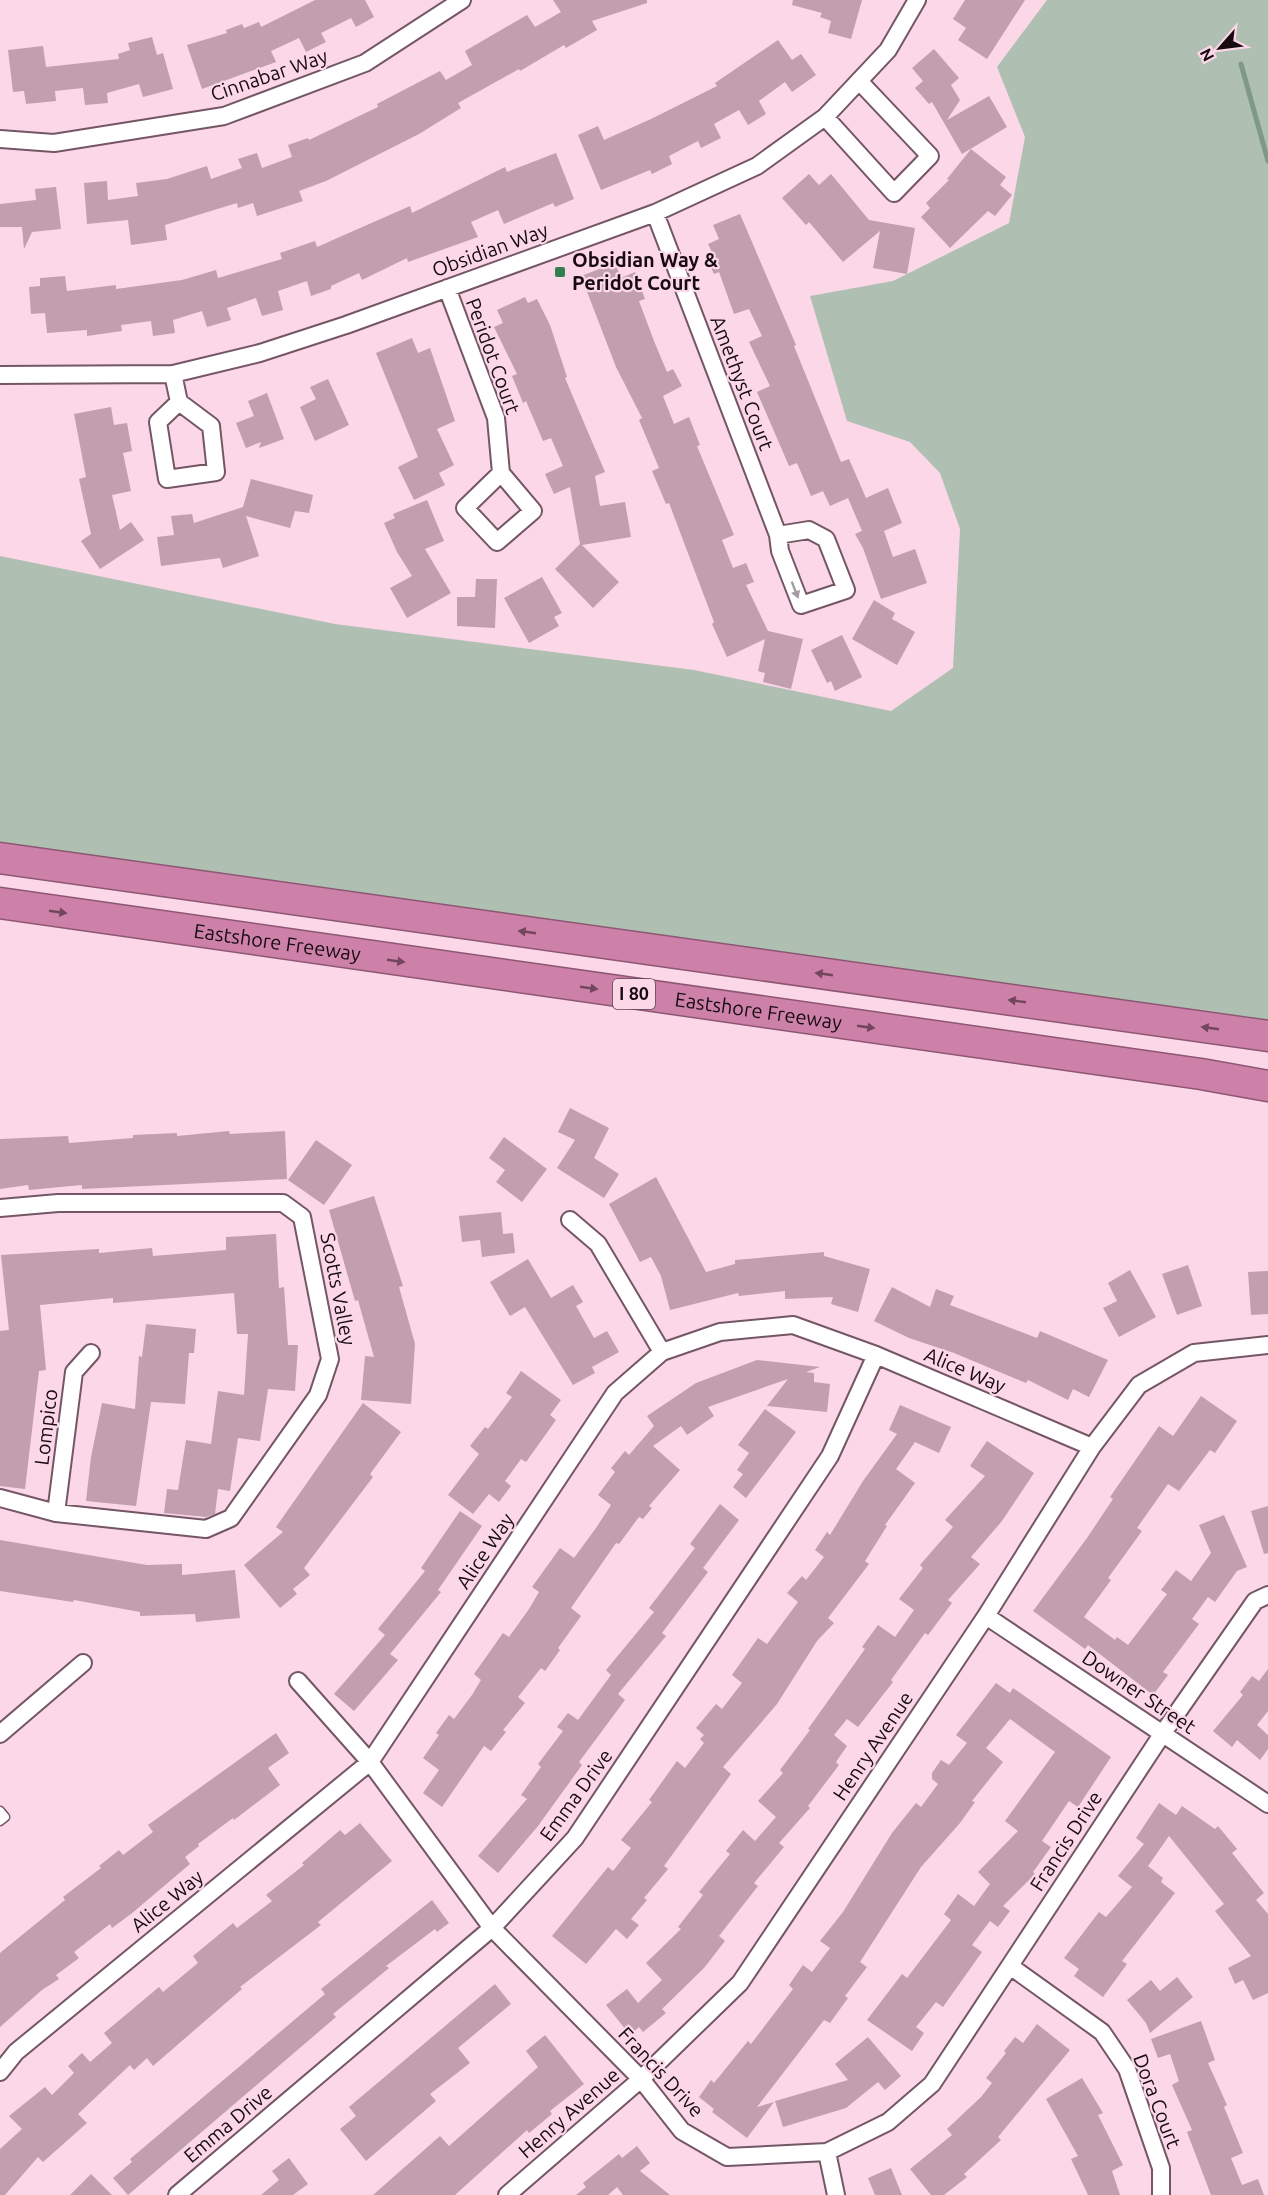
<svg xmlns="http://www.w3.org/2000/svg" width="1268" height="2195" viewBox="0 0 1268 2195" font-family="Ubuntu,sans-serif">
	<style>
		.green { fill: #afc0b3 }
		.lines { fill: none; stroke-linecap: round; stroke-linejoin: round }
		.stream { stroke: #7f9986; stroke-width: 5 }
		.building { fill: #c19faf }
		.service-casing { stroke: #745665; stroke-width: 11 }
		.minor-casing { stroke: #745665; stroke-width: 20 }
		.motorway-casing { stroke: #8d5773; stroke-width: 33 }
		.service { stroke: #fff; stroke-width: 8 }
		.minor { stroke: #fff; stroke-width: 16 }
		.motorway { stroke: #cd80a8; stroke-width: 30 }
		.oneway { fill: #a29da0 }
		.oneway2 { fill: #72465c }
		.poi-dot { fill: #317e4e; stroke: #fbd7e8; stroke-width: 2 }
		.labels { text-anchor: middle; stroke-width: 4.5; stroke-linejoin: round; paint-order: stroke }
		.shield { fill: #fbd7e8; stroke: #5b4852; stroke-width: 1.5 }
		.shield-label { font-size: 18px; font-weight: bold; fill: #170b11 }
		.street-label { font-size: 20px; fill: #170b11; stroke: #fbd7e8 }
		.poi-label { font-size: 20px; font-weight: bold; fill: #170b11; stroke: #fbd7e8; text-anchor: start }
	</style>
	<rect width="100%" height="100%" fill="#fbd7e8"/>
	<path class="green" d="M1047,0H1268V1036L0,858V556L335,624L694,670L891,711L953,668L960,529L940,473L910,442L847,421L810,296L893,281L1009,223L1025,137L997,67Z"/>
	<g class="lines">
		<path class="stream" d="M1241,64L1268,161"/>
	</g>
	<path class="building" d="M315,0H365L374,17L356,27L351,18L321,33L326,42L306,52L299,38L271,51L276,62L202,89L187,45L227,33L226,30L242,24L244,28L259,22L261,27Z
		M553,0H647V3L592,21L597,30L566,48L564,45L520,71L519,69L458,103L461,108L419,134L326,181L299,191L303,201L257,216L253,203L238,208L237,203L165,225L167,240L131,245L128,220L87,224L84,183L107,181L108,200L138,196L136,183L167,179L207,166L211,179L242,168L238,159L257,153L262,168L292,157L288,145L308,138L309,140L378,107L377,104L440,71L446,80L472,65L465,51L527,15L535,27L561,12Z
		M793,0H862L851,39L828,33L831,21L820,17L822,13L792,5Z
		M965,0H1025L987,59L958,40L966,28L953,19Z
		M152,37L157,55L163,53L173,89L143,97L139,84L107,93L108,103L85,105L83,88L55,91L56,101L26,104L24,91L13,92L8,50L43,46L46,67L119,59L118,54L130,50L128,43Z
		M778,40L792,60L801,54L816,75L792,92L785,82L759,101L766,114L748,125L739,110L714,124L721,138L701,148L698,141L669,156L672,164L652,174L650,170L601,190L578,135L598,126L604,140L651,119L717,86L715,83Z
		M934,49L959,78L951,85L960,100L947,120L989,96L1007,127L962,154L932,102L929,104L915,88L923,81L912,68Z
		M971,149L1006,177L1000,185L1012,195L995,216L988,211L950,248L921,217L930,208L926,203L949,180L947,179Z
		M556,153L574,199L555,207L553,203L504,224L498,210L471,222L478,237L408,262L407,258L362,280L359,273L331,286V289L311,296L307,281L278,291L283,310L262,316L256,298L227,308L231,320L207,327L202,311L173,320L175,333L153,336L151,321L121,325L122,331L87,336V330L47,333L45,313L31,314L29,287L40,286V278L65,276L67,291L116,285V289L182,280L216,270L218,278L282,259L280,253L315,241L317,247L410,206L412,213L505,167L507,172Z
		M809,174L819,185L831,174L869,220L915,228L907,274L873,268L880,231L843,262L809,222L806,225L782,198Z
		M56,187L61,229L32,232L24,249L22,227H0V204L36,200L35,189Z
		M740,214L796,345L794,346L841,462L849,459L866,498L888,488L902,523L884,531L893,557L915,549L927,583L881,599L863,548L855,534L862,531L848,498L830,506L823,491L811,496L797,463L789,466L757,392L770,386L749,342L762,336L749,309L734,314L719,272L714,274L707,259L714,256L708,244L719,239L713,225Z
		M615,263L621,278L635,272L645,299L639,301L654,341L667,372L673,369L682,386L663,396L674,424L689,417L700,445L697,446L734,535L722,540L733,568L746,563L754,582L746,585L768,631L803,639L791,689L763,682L765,673L758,671L765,639L727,657L712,624L714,622L669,503L666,504L652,471L659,468L639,420L642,418L616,367L581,276Z
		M525,297L528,303L537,299L550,325L567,377L565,378L605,472L595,476L600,506L625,502L631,537L582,545L619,582L593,608L555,569L580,544L570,487L554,494L545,474L563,466L551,438L543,441L526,401L523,403L512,376L517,374L494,327L503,323L497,310Z
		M412,338L418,353L430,348L455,421L437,429L454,465L439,473L445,485L414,500L398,467L418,457L376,353Z
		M328,379L349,425L315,441L300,407L316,399L310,387Z
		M267,393L284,439L259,448L261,442L246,448L236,423L254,416L248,401Z
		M111,407L114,425L127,423L132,451L123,453L131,491L112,495L120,530L131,522L144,540L100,569L81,541L91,534L79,479L86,477L74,414Z
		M251,479L313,495L309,513L295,511L290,528L246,516L259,556L223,568L220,558L161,566L157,537L174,535L171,516L192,514L194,523L243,507Z
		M427,500L444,541L425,549L451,593L407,618L390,588L412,576L397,552L384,523L395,518L393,514Z
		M542,577L562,613L554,617L559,626L529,643L504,598Z
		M476,579H497L495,628L457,626V597H475Z
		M874,600L895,613L892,619L915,632L897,665L852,639Z
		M842,635L862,677L835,691L831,681L827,683L811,650Z
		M570,1108L609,1128L594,1158L619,1174L604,1198L557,1168L575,1140L558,1132Z
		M229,1131L230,1134L285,1131L287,1179L82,1189V1185L29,1190L28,1185L0,1189V1139L68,1136L69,1143L133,1138V1135L177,1133V1136Z
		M504,1137L547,1169L522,1202L496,1182L505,1170L489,1158Z
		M316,1140L352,1165L324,1205L288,1180Z
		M656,1177L706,1272L735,1264V1260L824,1252V1256L870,1269L858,1312L831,1304L833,1297L785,1299V1291L739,1296L738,1293L670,1310L661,1276L651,1257L640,1262L609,1204Z
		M374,1196L403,1286L399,1287L415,1344L411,1404L361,1400L365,1356L374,1357L358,1300L355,1301L329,1210Z
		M501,1212L503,1234L513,1233L515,1253L482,1257L480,1240L462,1242L459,1216Z
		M276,1234L279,1288L284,1287L288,1345H298L295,1391L268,1389L260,1441L238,1438L230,1491L218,1489L215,1514L206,1517L164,1513L167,1489L178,1490L186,1440L211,1444L218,1391L244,1395L248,1334H237L234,1293L113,1303V1298L40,1305L46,1370L39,1371L25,1489L0,1486V1331L9,1330L1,1255L99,1249V1253L152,1248L153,1256L226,1250V1237Z
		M528,1259L551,1298L573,1285L583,1302L576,1306L594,1338L607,1331L619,1352L592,1367L595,1373L573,1385L525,1307L510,1316L490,1282Z
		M1188,1265L1202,1306L1177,1315L1162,1274Z
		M1130,1270L1156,1317L1119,1337L1103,1308L1117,1301L1108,1283Z
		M1268,1271V1314L1251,1315L1248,1272Z
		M892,1287L930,1307L936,1289L954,1296L950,1305L1037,1338L1040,1331L1108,1360L1089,1397L1073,1389L1068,1400L1028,1380L1026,1383L954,1353L909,1338L874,1321Z
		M146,1324L196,1329L194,1353H189L185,1404L151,1402L136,1506L86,1501L91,1457L102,1403L135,1409L139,1356L142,1357Z
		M757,1360L820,1367L806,1372L814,1373V1382L830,1384L827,1412L767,1406L788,1379L708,1407L714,1416L687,1435L681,1426L653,1446L680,1470L649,1506L652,1508L643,1519L639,1517L619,1544L616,1543L571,1608L581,1616L558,1648L560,1650L545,1671L541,1668L518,1697L525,1703L503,1730L506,1732L491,1751L484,1746L442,1807L423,1793L439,1770L423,1758L439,1735L436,1733L449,1715L454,1719L472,1695L481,1680L474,1674L503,1633L509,1637L529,1609L539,1592L532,1587L560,1548L574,1558L596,1528L611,1505L598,1495L615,1472L611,1468L625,1451L629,1455L654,1426L647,1416L696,1383Z
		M521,1371L561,1400L550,1415L556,1420L526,1462L521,1459L505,1481L511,1486L499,1502L489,1494L473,1514L448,1495L479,1454L470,1446L485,1427L488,1429L512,1397L506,1393Z
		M1201,1396L1237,1421L1215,1453L1210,1450L1179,1491L1168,1484L1137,1528L1142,1531L1108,1578L1111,1580L1084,1617L1115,1640L1117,1637L1128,1645L1167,1594L1161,1590L1176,1570L1191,1581L1211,1553L1199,1525L1224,1515L1247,1567L1237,1571L1215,1602L1208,1597L1192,1619L1199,1624L1163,1672L1168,1675L1153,1695L1088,1645L1085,1649L1033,1611L1087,1538L1113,1499L1110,1497L1159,1426L1173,1436Z
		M363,1403L401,1432L370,1474L373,1477L304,1568L310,1575L293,1589L297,1594L280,1608L244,1565L283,1532L276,1527Z
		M900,1405L951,1427L939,1453L915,1442L896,1469L915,1483L885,1525L887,1526L865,1561L869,1564L828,1618L834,1623L817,1641L777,1704L723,1767L731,1774L664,1866L668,1869L644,1898L647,1900L631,1919L639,1925L627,1939L616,1929L586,1964L552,1936L608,1867L613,1871L631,1848L621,1840L652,1802L649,1800L677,1761L685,1768L704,1743L700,1739L704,1735L696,1728L716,1704L722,1709L742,1683L732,1675L758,1638L767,1644L798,1602L787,1593L802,1576L806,1580L824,1557L815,1550L827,1532L830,1535L863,1481L897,1434L889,1430Z
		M765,1409L796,1432L746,1498L733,1487L743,1474L737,1470L749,1453L738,1445Z
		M987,1441L1034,1473L1002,1521L971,1557L980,1564L948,1600L952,1603L928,1635L925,1633L891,1680L893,1682L858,1727L847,1719L834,1735L847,1746L836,1762L839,1765L808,1806L810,1808L779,1843L784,1847L754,1883L758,1886L719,1936L725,1941L704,1968L662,2009L666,2013L643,2032L639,2027L630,2035L606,2005L627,1989L638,2003L662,1980L646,1963L681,1929L678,1927L703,1895L699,1892L730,1854L726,1851L743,1830L755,1841L776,1817L758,1801L783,1773L780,1770L810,1730L808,1729L865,1649L862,1647L878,1625L895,1637L914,1610L899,1599L923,1568L920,1565L953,1527L945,1520L985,1476L970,1466Z
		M720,1504L739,1520L703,1568L708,1572L662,1633L666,1636L618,1694L625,1700L579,1762L582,1765L538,1826L498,1873L478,1856L527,1799L521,1795L541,1767L538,1764L563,1731L557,1727L568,1713L578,1720L611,1675L606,1670L654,1612L649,1608L695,1548L690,1544Z
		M1268,1506V1553L1264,1554L1251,1511Z
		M460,1511L482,1526L438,1590L441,1592L390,1654L398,1660L354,1711L334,1694L385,1635L378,1629L425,1571L421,1568Z
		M0,1540L147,1565L182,1564V1575L235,1570L240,1618L196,1622L195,1614L140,1616V1612L74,1600L73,1602L0,1591Z
		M1268,1669V1711L1257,1725L1268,1735V1749L1260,1760L1237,1740L1232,1747L1213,1731L1243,1695L1240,1692L1252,1676L1259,1681Z
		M996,1683L1010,1693L1013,1688L1111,1757L1078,1807L1069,1801L1042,1841L1051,1847L1033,1872L1035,1874L1003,1906L1010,1911L998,1927L990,1921L972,1945L982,1952L943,2007L936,2002L916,2027L924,2033L912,2051L867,2020L902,1974L907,1978L951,1920L944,1914L958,1894L974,1906L990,1884L978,1872L1018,1831L1005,1821L1055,1752L1010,1719L986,1748L1003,1762L972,1801L975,1802L960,1823L921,1867L860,1962L867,1967L845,1996L848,1998L830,2023L824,2020L757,2107L774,2102L747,2138L712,2112L714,2109L699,2097L711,2080L714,2083L748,2041L751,2044L793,1989L789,1985L803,1965L812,1972L830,1948L820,1941L843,1912L892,1833L916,1803L921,1807L938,1784L932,1779V1773L941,1760L949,1765L967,1743L956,1735Z
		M276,1733L289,1753L268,1768L280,1785L234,1820L233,1818L198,1844L199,1846L185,1857L190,1864L131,1914L112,1928L110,1924L74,1952L79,1958L56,1975L59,1979L42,1990L0,2027V1953L65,1900L63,1897L101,1868L99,1866L119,1850L123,1855L153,1832L148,1825Z
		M1159,1803L1176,1815L1182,1806L1215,1829L1218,1826L1237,1849L1232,1853L1264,1893L1256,1900L1268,1914V1993L1253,2000L1243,1980L1235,1984L1228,1968L1251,1956L1215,1911L1224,1904L1169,1836L1148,1866L1163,1878L1161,1882L1175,1893L1122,1961L1127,1964L1103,1997L1074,1976L1079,1969L1064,1958L1099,1912L1106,1917L1132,1887L1118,1876L1144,1844L1136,1838Z
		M360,1823L392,1861L318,1922L321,1925L240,1987L242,1989L153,2066L147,2058L134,2070L130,2065L78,2114L87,2123L43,2162L38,2157L5,2195H0V2149L22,2129L9,2116L45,2087L52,2095L74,2073L68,2066L82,2053L90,2062L112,2043L104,2033L159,1987L163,1992L198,1963L193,1956L233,1923L237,1928L272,1901L266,1895L304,1865L302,1863L340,1830L345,1835Z
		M432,1900L449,1923L437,1932L435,1929L386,1966L389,1968L333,2014L336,2017L128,2195L113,2178L132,2162L130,2159L325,1994L321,1989Z
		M1177,1977L1193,1997L1150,2033L1146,2023L1127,2000L1151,1980L1160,1991Z
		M495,1984L511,2004L458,2048L470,2063L430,2094L436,2101L366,2161L340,2129L356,2116L349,2107Z
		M1201,2021L1215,2060L1208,2063L1227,2105L1224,2107L1243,2153L1231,2158L1242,2185L1258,2179L1264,2195H1211L1187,2132L1192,2130L1172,2085L1179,2081L1170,2054L1158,2058L1151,2039Z
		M1037,2024L1070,2050L998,2137L1001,2140L964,2174L967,2177L944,2195H931L910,2169L952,2135L947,2129L981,2097L992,2083L986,2078L1006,2053L1004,2051L1015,2037L1023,2043Z
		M545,2035L584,2084L550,2111L552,2114L529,2133L527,2130L455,2195H373L440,2136L449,2146L538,2067L526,2051Z
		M868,2037L901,2076L885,2090L878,2082L846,2108L783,2127L775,2101L848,2080L835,2064Z
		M1082,2078L1103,2113L1098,2115L1123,2165L1112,2171L1120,2195H1088L1071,2159L1078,2156L1046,2099Z
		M637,2146L650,2163L640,2171L670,2195H623L617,2187L608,2195H576L586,2187L583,2183L619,2154L622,2158Z
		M289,2158L308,2184L293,2195H261L279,2180L272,2171Z
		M891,2168L902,2195H875L868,2178Z
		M91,2174L112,2195H70Z"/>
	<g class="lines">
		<defs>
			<path id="service" d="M0,1811L5,1817L0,1821"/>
			<path id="minor" d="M825,117L894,193L930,156L860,82
				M0,139L54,143L224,116L365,63L462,0
				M655,213L778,535L780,551L801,605L846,590L826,539L809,530L778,535
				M447,288L496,418L501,473L465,508L497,542L533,511L501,473
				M173,374L179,402L158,422L167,479L216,472L211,426L179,402
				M0,375L173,374L260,353L346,325L655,213L757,166L825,117L888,50L917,0
				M0,1208L58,1203H283L302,1217L330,1359L318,1395L231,1518L206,1529L56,1513L0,1498
				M570,1220L598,1244L662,1352
				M56,1513L74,1372L91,1353
				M986,1616L1268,1804
				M298,1681L370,1762L492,1928L641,2079L682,2131L727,2157L827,2152L888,2122L932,2084L1163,1733L1255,1601L1268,1595
				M0,1734L83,1663
				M1010,1966L1102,2032L1127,2069L1161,2168V2195
				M0,2072L16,2052L370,1762L615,1393L662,1352L720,1332L793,1325L876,1355L1092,1447
				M827,2152L836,2195
				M177,2195L492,1928L575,1838L830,1456L876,1355
				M507,2195L641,2079L740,1983L986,1616L1092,1447L1139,1385L1194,1353L1268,1345"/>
			<g id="motorway">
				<path d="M0,858L1268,1036"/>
				<path id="s1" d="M0,903L1201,1074L1268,1086"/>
			</g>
		</defs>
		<use href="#service" class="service-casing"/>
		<use href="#minor" class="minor-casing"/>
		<use href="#motorway" class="motorway-casing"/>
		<use href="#service" class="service"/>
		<use href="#minor" class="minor"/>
		<use href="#motorway" class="motorway"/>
	</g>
	<defs><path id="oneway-solid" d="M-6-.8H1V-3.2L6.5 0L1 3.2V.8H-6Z" transform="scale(1.5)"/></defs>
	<use class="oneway" href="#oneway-solid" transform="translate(795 590) rotate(69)"/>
	<g class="oneway2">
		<use href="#oneway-solid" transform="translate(58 912) rotate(8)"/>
		<use href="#oneway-solid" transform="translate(527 932) rotate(-172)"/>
		<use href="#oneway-solid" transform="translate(396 961) rotate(8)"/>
		<use href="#oneway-solid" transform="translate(824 974) rotate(-172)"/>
		<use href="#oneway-solid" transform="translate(589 988) rotate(8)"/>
		<use href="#oneway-solid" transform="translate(1017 1001) rotate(-172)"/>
		<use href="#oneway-solid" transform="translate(866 1027) rotate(8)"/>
		<use href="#oneway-solid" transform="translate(1210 1028) rotate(-172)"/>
	</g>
	<rect class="poi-dot" x="554" y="266" width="12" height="12" rx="3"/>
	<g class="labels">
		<rect class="shield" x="613" y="979" width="42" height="30" rx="4.5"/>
		<g class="shield-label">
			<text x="634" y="1000">I 80</text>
		</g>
		<g class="street-label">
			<text transform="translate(269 75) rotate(-19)" y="7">Cinnabar Way</text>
			<text transform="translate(490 250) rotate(-20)" y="7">Obsidian Way</text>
			<text transform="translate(493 356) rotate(70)" y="7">Peridot Court</text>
			<text transform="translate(742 383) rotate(69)" y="7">Amethyst Court</text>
			<text dy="7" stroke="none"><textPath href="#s1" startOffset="280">Eastshore Freeway</textPath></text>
			<text dy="7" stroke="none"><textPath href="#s1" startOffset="766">Eastshore Freeway</textPath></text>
			<text transform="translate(338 1289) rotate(79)" y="7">Scotts Valley</text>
			<text transform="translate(965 1370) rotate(23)" y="7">Alice Way</text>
			<text transform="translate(46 1427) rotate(-83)" y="7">Lompico</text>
			<text transform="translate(485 1551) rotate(-56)" y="7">Alice Way</text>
			<text transform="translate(1139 1692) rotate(34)" y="7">Downer Street</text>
			<text transform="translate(873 1746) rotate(-56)" y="7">Henry Avenue</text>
			<text transform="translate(576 1795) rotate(-54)" y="7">Emma Drive</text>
			<text transform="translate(1066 1841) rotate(-57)" y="7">Francis Drive</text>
			<text transform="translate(167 1901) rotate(-39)" y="7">Alice Way</text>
			<text transform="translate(661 2072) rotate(47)" y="7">Francis Drive</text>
			<text transform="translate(1157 2101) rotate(69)" y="7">Dora Court</text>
			<text transform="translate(569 2113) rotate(-41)" y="7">Henry Avenue</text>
			<text transform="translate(228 2124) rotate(-40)" y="7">Emma Drive</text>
		</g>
		<g class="poi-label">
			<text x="572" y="267">Obsidian Way &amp;<tspan x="572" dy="23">Peridot Court</tspan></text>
		</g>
	</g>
	<g transform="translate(1220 48) rotate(242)" stroke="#fbd7e8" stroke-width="4.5" paint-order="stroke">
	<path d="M0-4.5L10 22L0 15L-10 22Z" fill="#170b11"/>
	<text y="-9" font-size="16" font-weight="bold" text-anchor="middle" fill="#170b11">N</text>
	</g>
</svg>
